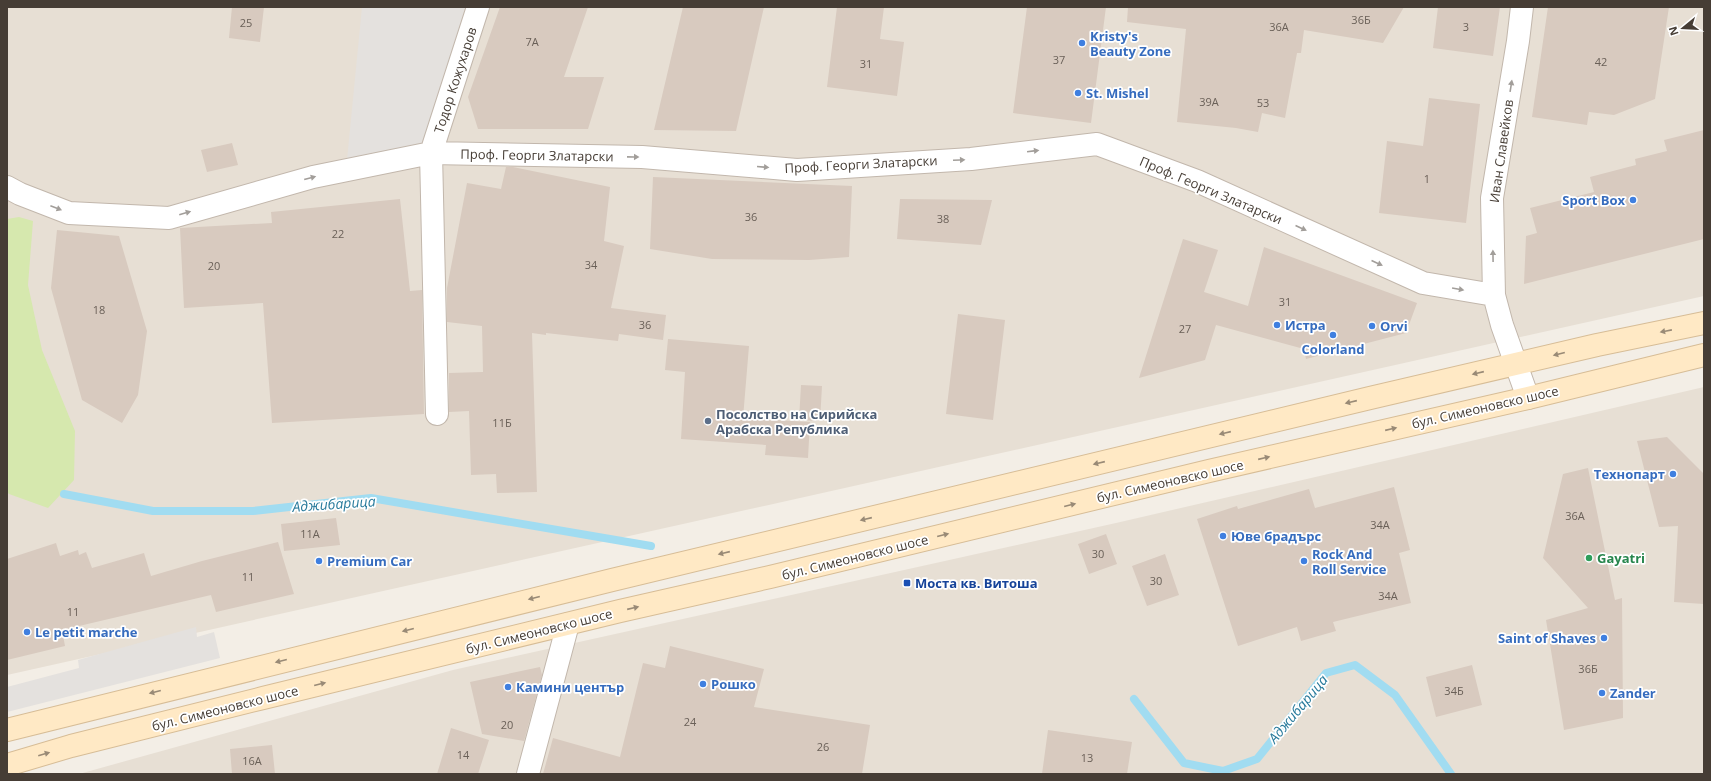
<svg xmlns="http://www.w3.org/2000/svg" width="1711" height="781" viewBox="0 0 1711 781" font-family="'Open Sans',sans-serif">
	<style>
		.residential { fill: #e7dfd4 }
		.green { fill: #d6e8ae }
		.parking { fill: #e4e1de }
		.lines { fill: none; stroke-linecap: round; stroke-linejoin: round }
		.stream { stroke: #a1dcf1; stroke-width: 8 }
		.building { fill: #d8cabf }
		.street-casing { stroke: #c2b7ac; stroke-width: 24 }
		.secondary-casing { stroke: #d7bd97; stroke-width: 24 }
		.street { stroke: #fff; stroke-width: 22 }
		.secondary { stroke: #ffe9c5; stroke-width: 22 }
		.oneway { fill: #a29e9a }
		.oneway2 { fill: #998a76 }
		.shop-dot { fill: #3f7fe0; stroke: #fff; stroke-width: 1.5 }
		.service-dot { fill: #5c6f8a; stroke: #fff; stroke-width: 1.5 }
		.leisure-dot { fill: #2e9e5b; stroke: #fff; stroke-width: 1.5 }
		.transit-dot { fill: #1a4fb4; stroke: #fff; stroke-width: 1.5 }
		.labels { text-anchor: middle; stroke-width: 3.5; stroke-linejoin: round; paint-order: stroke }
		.number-label { font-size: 11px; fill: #6a6058 }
		.shop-label { font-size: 13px; font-weight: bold; fill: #366cbe; stroke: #fff; text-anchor: start }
		.street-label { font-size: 13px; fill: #463d35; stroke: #fff }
		.service-label { font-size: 13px; font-weight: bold; fill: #4e5e75; stroke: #fff; text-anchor: start }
		.leisure-label { font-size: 13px; font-weight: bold; fill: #27864d; stroke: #fff; text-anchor: start }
		.transit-label { font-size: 13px; font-weight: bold; fill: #164399; stroke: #fff; text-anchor: start }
		.water-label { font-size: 14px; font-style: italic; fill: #297b9c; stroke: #fff }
	</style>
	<rect width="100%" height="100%" fill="#f3eee6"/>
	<path class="residential" d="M7,7H1704V296L7,675Z
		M1704,387V774H79L453,670L1116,523Z"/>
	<path class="green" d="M19,217L33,221L28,285L42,350L75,431L74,480L48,508L9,494L7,492V219Z"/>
	<path class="parking" d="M362,7H478L431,153L346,170Z
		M196,627L197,637L214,632L220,658L7,712V687L79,668L78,660Z"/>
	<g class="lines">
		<path class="stream" d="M64,494L153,511H253L371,498L651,546
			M1134,699L1184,763L1223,771L1257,759L1326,673L1355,665L1395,695L1451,774"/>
	</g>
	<path class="building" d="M232,7H264L260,42L229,38Z
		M500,7H588L564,77H604L588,129H478L468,97Z
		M683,7H764L736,131L654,130Z
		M837,7H884L880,39L904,42L897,96L827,87Z
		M1027,7H1106L1091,123L1013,113Z
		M1128,7H1404L1383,43L1304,30L1301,53H1297L1285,118L1262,113L1258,132L1236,128L1177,122L1186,29L1127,22Z
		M1438,7H1500L1493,56L1433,48Z
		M1548,7H1669L1655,99L1614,115L1589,112L1587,125L1532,117Z
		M1429,98L1480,104L1466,223L1379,213L1387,141L1423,146Z
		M1704,130V239L1524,284L1526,236L1537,233L1530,208L1594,192L1590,177L1636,165L1635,159L1667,151L1664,140Z
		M232,143L238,165L207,172L201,150Z
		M506,167H513L610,187L604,241L624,246L611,308L666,315L663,340L619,334L618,341L546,333V335L532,333L537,492L497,493L496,474L471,475L469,411L449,412V373L483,372L482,326L447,322V288L467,183L501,189Z
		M653,177L852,186L849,257L809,260L712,259L650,249Z
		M400,199L410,291L422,290L424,414L272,423L263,303L184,308L180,228L272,223L271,212Z
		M900,199L992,200L981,245L897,239Z
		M57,230L119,236L147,331L138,395L122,423L82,400L51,288Z
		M1183,239L1218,250L1204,292L1248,306L1264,247L1417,303L1406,333L1306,359L1304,349L1216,325L1205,360L1139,378Z
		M958,314L1005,320L993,420L946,414Z
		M668,339L749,346L743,418L810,422L808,458L765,455L766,445L681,439L685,372L665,370Z
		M801,385L822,386L820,421L799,420Z
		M1667,437L1704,474V604L1674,602L1678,526L1659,527L1637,441Z
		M1588,468L1615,600L1622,598L1623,718L1564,730L1546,620L1588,608L1543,558L1563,474Z
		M1394,487L1410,550L1399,553L1411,603L1333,622L1336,631L1301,641L1297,627L1238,646L1197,519L1237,506L1238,509L1309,489L1315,508Z
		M336,518L340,545L284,551L281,524Z
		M1106,534L1117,564L1089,574L1078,544Z
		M278,542L294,594L216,612L211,595L62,630L65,646L7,660V559L56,543L60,556L78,550L79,555L86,552L92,568L144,553L151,576L202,561Z
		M1165,554L1179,595L1147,606L1132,566Z
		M670,646L764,669L754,707L870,725L862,774H543L553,738L620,757L643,663L665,668Z
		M1472,665L1482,705L1436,717L1426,677Z
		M540,667L542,675L524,741L482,734L470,682Z
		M451,728L489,740L478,774H437Z
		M1048,730L1132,742L1127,774H1042Z
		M272,745L275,774H232L230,749Z"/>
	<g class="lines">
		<defs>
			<path id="street" d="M1522,7L1518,41L1492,198L1494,295L1502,325L1528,398
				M7,187L20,194L69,213L169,218L313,177L431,153L642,157L797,170L971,159L1097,144L1197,181L1423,283L1494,295
				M437,414L431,153L478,7
				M528,774L568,624"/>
			<path id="secondary" d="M7,730L612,580L1370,398L1597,345L1704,323
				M7,765L71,746L263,698L620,611L770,577L1209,471L1528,398L1704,355"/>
		</defs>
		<use href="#street" class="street-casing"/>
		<use href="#secondary" class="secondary-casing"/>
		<use href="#street" class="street"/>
		<use href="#secondary" class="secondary"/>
	</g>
	<defs><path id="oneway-solid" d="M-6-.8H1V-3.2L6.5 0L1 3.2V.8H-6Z"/></defs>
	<g class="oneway">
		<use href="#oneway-solid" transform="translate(1511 86) rotate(-81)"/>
		<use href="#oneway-solid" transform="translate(1033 151) rotate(-7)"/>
		<use href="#oneway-solid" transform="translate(633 157) rotate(1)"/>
		<use href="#oneway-solid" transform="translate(959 160) rotate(-3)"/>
		<use href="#oneway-solid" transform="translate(763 167) rotate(5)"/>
		<use href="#oneway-solid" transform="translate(310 178) rotate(-15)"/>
		<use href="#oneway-solid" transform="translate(56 208) rotate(21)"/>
		<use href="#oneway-solid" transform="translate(185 213) rotate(-16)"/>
		<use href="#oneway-solid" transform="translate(1301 228) rotate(24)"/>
		<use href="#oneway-solid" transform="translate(1493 256) rotate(-91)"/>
		<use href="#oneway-solid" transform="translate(1377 263) rotate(24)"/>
		<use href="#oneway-solid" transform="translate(1458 289) rotate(10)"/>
	</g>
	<g class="oneway2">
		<use href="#oneway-solid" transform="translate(1666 331) rotate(169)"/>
		<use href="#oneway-solid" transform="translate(1559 354) rotate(166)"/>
		<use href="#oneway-solid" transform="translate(1478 373) rotate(167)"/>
		<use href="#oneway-solid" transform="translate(1351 402) rotate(167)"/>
		<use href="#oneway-solid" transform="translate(1391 429) rotate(-13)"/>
		<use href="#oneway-solid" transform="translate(1225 433) rotate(167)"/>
		<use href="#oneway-solid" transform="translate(1264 458) rotate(-13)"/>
		<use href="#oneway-solid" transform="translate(1099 463) rotate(167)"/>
		<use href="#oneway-solid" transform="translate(1070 505) rotate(-14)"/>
		<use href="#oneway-solid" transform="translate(866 519) rotate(167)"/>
		<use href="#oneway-solid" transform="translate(943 535) rotate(-14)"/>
		<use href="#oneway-solid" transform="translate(724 553) rotate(167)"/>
		<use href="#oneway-solid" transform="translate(534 598) rotate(166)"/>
		<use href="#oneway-solid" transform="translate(633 608) rotate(-13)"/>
		<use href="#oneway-solid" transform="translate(408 630) rotate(166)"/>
		<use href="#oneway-solid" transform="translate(281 661) rotate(166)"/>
		<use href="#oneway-solid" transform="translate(320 684) rotate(-14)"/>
		<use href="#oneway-solid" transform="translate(155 692) rotate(166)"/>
		<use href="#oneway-solid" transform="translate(44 754) rotate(-16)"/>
	</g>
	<g class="shop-dot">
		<circle cx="1082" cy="43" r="4"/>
		<circle cx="1078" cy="93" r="4"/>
		<circle cx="1633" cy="200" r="4"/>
		<circle cx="1277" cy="325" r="4"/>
		<circle cx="1372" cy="326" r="4"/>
		<circle cx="1333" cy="335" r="4"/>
		<circle cx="1673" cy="474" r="4"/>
		<circle cx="1223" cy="536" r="4"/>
		<circle cx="319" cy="561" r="4"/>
		<circle cx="1304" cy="561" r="4"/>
		<circle cx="27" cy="632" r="4"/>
		<circle cx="1604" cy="638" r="4"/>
		<circle cx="703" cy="684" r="4"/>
		<circle cx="508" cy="687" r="4"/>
		<circle cx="1602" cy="693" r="4"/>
	</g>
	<circle class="service-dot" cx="708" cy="421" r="4"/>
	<circle class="leisure-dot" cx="1589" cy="558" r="4"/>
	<rect class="transit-dot" x="903" y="579" width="8" height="8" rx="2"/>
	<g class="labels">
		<g class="number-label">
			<text x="1361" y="24">36Б</text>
			<text x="246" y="27">25</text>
			<text x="1279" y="31">36А</text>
			<text x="1466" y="31">3</text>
			<text x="532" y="46">7А</text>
			<text x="1059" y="64">37</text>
			<text x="1601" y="66">42</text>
			<text x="866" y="68">31</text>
			<text x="1209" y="106">39А</text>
			<text x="1263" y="107">53</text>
			<text x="1427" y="183">1</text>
			<text x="751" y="221">36</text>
			<text x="943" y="223">38</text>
			<text x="338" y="238">22</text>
			<text x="591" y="269">34</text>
			<text x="214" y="270">20</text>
			<text x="1285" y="306">31</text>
			<text x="99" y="314">18</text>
			<text x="645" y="329">36</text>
			<text x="1185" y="333">27</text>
			<text x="502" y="427">11Б</text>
			<text x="1575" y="520">36А</text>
			<text x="1380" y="529">34А</text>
			<text x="310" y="538">11А</text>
			<text x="1098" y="558">30</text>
			<text x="248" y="581">11</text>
			<text x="1156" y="585">30</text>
			<text x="1388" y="600">34А</text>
			<text x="73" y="616">11</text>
			<text x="1588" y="673">36Б</text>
			<text x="1454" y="695">34Б</text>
			<text x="690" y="726">24</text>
			<text x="507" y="729">20</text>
			<text x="823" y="751">26</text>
			<text x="463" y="759">14</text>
			<text x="1087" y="762">13</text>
			<text x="252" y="765">16А</text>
		</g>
		<g class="shop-label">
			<text x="1090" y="41">Kristy's<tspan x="1090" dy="15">Beauty Zone</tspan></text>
			<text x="1086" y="98">St. Mishel</text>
			<text x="1625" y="205" text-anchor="end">Sport Box</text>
			<text x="1285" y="330">Истра</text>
			<text x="1380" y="331">Orvi</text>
			<text x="1333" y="354" text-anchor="middle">Colorland</text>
			<text x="1665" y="479" text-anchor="end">Технопарт</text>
			<text x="1231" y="541">Юве брадърс</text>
			<text x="1312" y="559">Rock And<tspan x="1312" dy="15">Roll Service</tspan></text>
			<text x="327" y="566">Premium Car</text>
			<text x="35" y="637">Le petit marche</text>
			<text x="1596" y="643" text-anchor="end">Saint of Shaves</text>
			<text x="711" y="689">Рошко</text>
			<text x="516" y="692">Камини център</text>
			<text x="1610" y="698">Zander</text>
		</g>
		<g class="street-label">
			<text transform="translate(455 80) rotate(-72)" y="5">Тодор Кожухаров</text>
			<text transform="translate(1501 151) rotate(-82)" y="5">Иван Славейков</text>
			<text transform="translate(537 155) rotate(1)" y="5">Проф. Георги Златарски</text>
			<text transform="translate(861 164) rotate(-3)" y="5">Проф. Георги Златарски</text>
			<text transform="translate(1211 190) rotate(23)" y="5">Проф. Георги Златарски</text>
			<text transform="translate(1485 407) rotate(-13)" y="5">бул. Симеоновско шосе</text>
			<text transform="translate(1170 481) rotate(-13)" y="5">бул. Симеоновско шосе</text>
			<text transform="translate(855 557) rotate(-14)" y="5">бул. Симеоновско шосе</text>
			<text transform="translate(539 631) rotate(-14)" y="5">бул. Симеоновско шосе</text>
			<text transform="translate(225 708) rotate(-14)" y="5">бул. Симеоновско шосе</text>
		</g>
		<g class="service-label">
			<text x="716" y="419">Посолство на Сирийска<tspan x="716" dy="15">Арабска Република</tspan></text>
		</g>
		<g class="leisure-label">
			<text x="1597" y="563">Gayatri</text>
		</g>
		<g class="transit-label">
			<text x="915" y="588">Моста кв. Витоша</text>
		</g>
		<g class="water-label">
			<text transform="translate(334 504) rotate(-4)" y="5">Аджибарица</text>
			<text transform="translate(1298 709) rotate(-50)" y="5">Аджибарица</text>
		</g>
	</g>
	<rect width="1711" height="781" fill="none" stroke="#463d35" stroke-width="16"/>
	<g transform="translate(1683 28) rotate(252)" stroke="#ffffff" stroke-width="3" paint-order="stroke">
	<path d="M0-3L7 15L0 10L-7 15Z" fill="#463d35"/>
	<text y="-6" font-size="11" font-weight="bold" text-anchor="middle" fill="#463d35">N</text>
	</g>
</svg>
